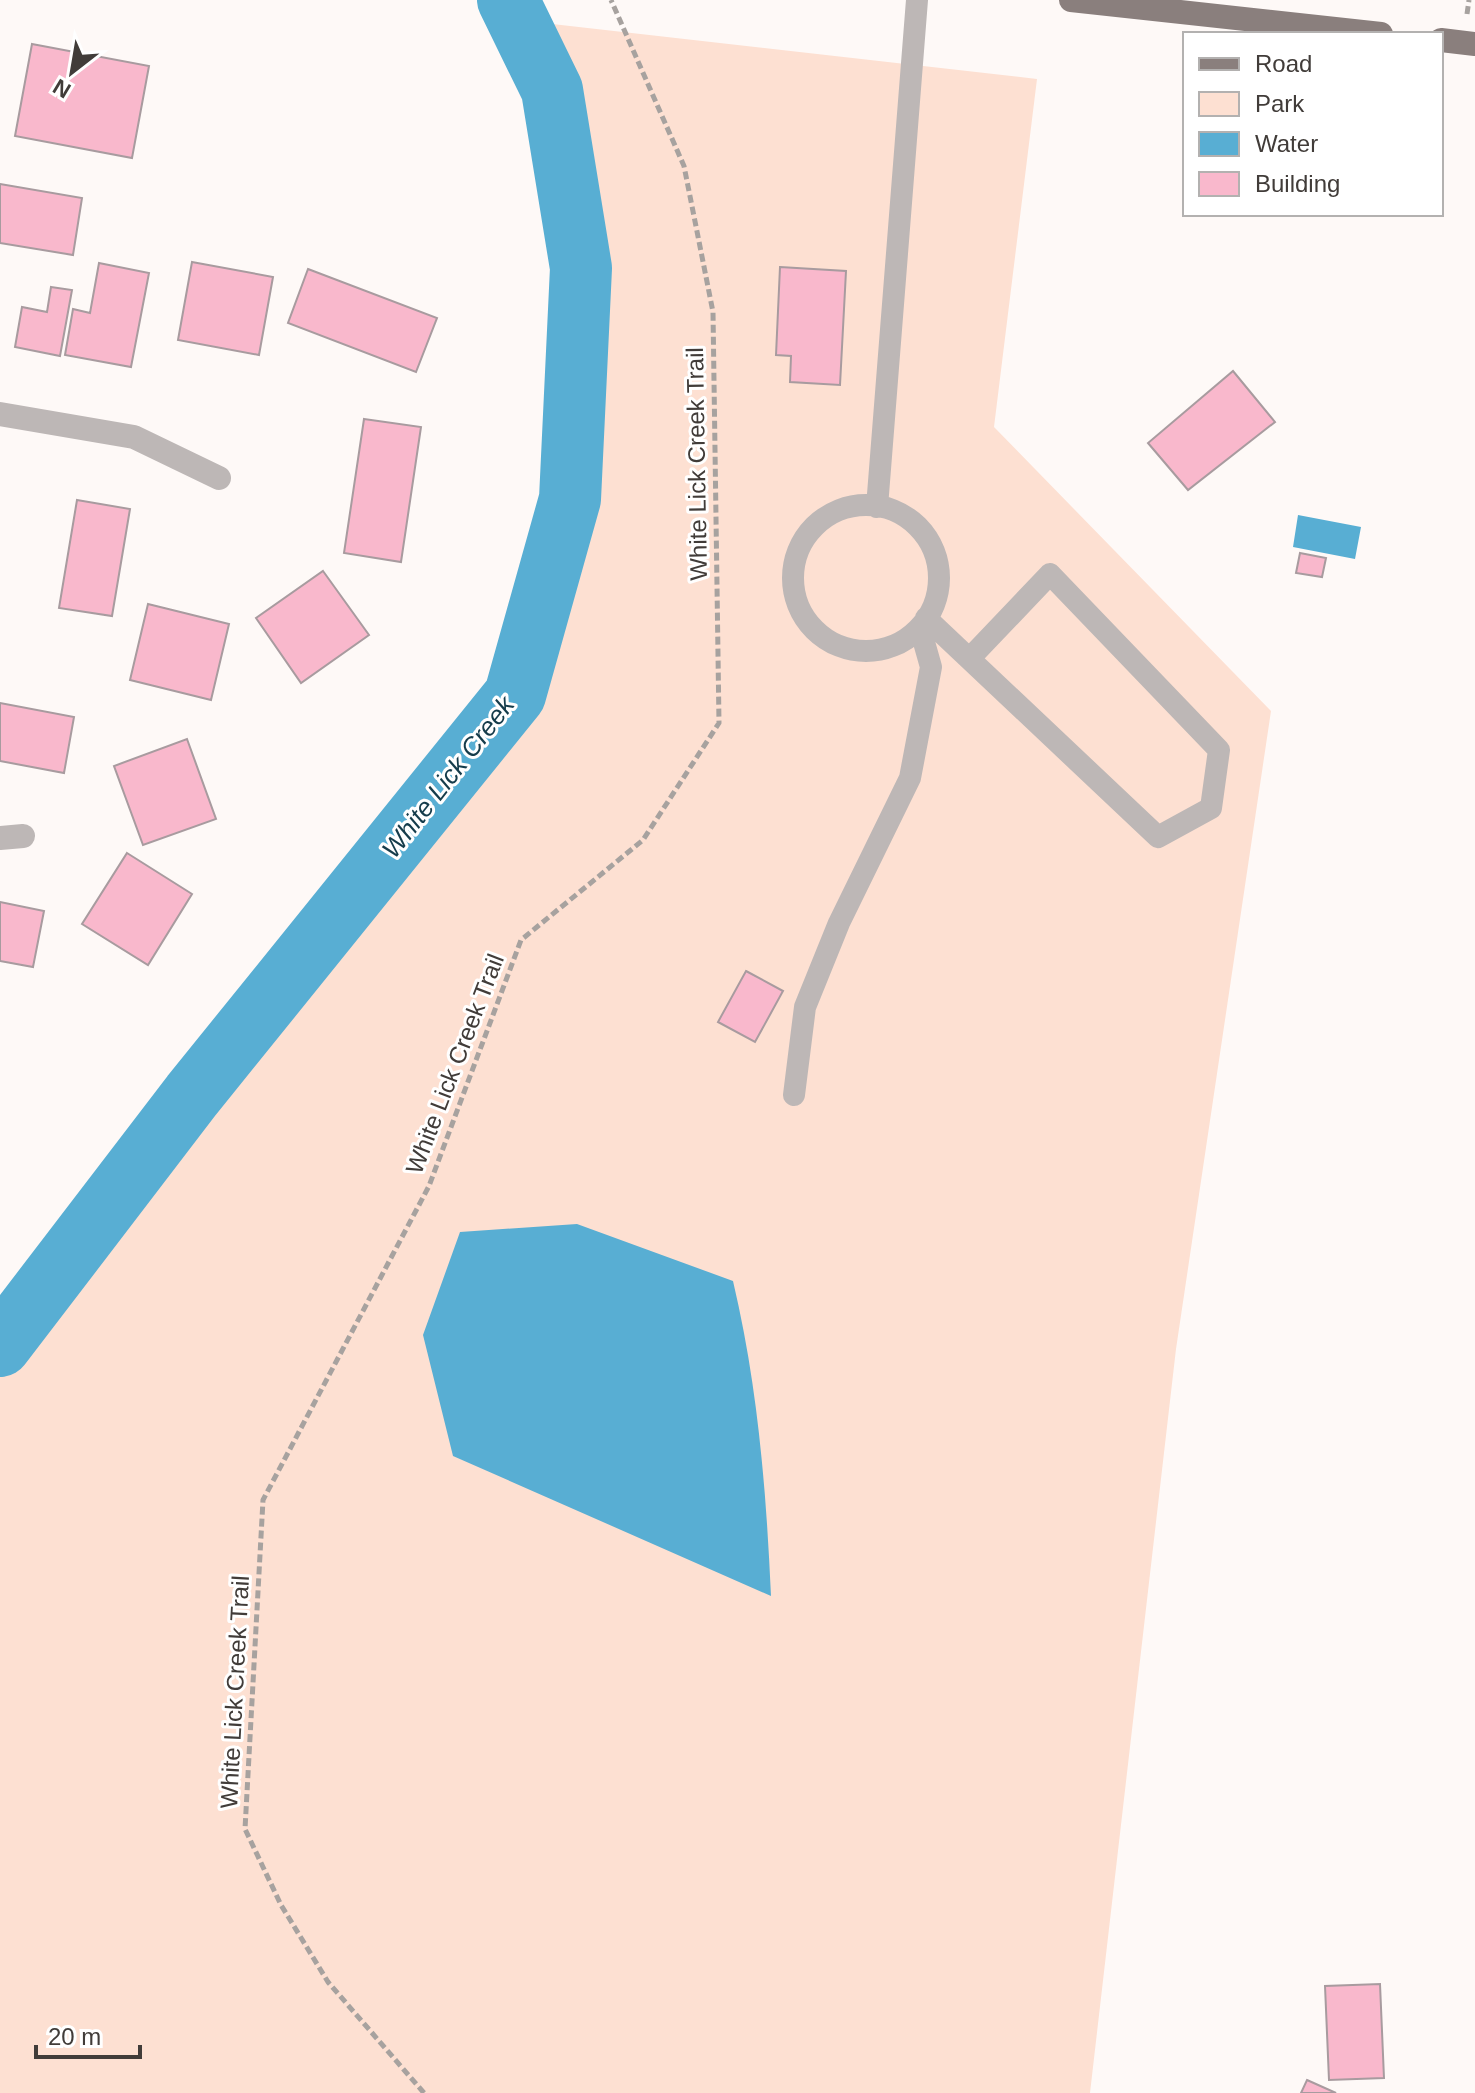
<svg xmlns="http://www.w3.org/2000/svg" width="1475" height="2093" viewBox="0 0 1475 2093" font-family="Arial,sans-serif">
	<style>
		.green { fill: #fde0d2 }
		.water { fill: #58aed3 }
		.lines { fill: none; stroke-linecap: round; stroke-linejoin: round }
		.river { stroke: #58aed3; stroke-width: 62 }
		.building { fill: #f9b8cc; stroke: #a89b9f; stroke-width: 2 }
		.path { stroke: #a7a29f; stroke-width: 5; stroke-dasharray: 8 4; stroke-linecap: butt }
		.lane { stroke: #bdb7b6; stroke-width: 22 }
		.street { stroke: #bdb7b6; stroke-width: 24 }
		.primary { stroke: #8a7f7d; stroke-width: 24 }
		.labels { text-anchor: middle; stroke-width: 6; stroke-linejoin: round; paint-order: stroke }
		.street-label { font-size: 24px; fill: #413c39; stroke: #fff }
		.water-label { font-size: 26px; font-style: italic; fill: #153c4b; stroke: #fff }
	</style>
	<rect width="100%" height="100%" fill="#fef9f7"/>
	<path class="green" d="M517,20L1037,79L994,427L1271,711L1176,1349L1090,2093H0V1346L192,1095L515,695L570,499L581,268L552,90Z"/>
	<path class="water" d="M1298,515L1361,527L1355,559L1293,547Z
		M577,1224L733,1281C758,1387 766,1488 771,1596L453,1456L423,1335L460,1232Z"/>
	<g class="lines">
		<path class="river" d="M0,1346L192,1095L515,695L570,499L581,268L552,90L508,0"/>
	</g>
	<path class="building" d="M32,44L149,66L132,158L15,136Z
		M0,184L82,198L73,255L0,243Z
		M192,262L273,277L259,355L178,340Z
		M99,263L149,273L131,367L65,355L73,309L90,313Z
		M780,267L846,271L840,385L790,382L791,356L776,355Z
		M308,269L437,318L416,372L288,323Z
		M51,287L72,290L60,356L15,347L22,307L47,312Z
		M1233,371L1275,422L1188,490L1148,443Z
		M364,419L421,427L401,562L344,553Z
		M77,500L130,509L112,616L59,608Z
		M1300,553L1326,558L1322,577L1296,573Z
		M323,571L369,635L301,683L256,618Z
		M148,604L229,624L211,700L130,680Z
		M0,703L74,717L64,773L0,761Z
		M187,739L216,819L143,845L114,766Z
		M127,853L192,894L148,965L82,924Z
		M0,902L44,911L33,967L0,961Z
		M746,971L783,991L755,1042L718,1022Z
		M1380,1984L1384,2078L1329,2080L1325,1986Z
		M1307,2080L1336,2093H1301Z"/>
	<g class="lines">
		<path class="path" d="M1467,14L1469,0
			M424,2093L328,1982L281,1905L245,1829L263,1500L429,1186L521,940L643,840L719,723L713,312L684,166L611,0"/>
		<path class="lane" d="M793 578a73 73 0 1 1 146 0a73 73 0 1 1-146 0Z
			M877,507L917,0
			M926,618L1158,837L1211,808L1219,750L1050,574L970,658
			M794,1095L805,1007L839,923L910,778L931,667L920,628"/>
		<path class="street" d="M0,414L134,437L219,478
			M0,838L23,836"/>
		<path class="primary" d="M1071,0L1381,34
			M1441,40L1475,44"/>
	</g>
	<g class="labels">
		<g class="street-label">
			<text transform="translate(697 464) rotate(-91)" y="8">White Lick Creek Trail</text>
			<text transform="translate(455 1064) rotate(-69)" y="8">White Lick Creek Trail</text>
			<text transform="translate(235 1692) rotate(-87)" y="8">White Lick Creek Trail</text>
		</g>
		<g class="water-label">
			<text transform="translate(448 777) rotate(-52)" y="9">White Lick Creek</text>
		</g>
	</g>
	<rect x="1183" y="32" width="260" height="184" fill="#ffffff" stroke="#b3b1b0" stroke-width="2"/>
	<rect x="1199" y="58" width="40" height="12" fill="#8a7f7d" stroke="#b3b1b0" stroke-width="2"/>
	<text x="1255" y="72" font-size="24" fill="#413c39">Road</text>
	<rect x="1199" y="92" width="40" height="24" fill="#fde0d2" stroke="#b3b1b0" stroke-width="2"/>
	<text x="1255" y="112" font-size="24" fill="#413c39">Park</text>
	<rect x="1199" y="132" width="40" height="24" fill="#58aed3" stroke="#b3b1b0" stroke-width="2"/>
	<text x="1255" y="152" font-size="24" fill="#413c39">Water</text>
	<rect x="1199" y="172" width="40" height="24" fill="#f9b8cc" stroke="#b3b1b0" stroke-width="2"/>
	<text x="1255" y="192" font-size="24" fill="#413c39">Building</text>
	<g transform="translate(72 72) rotate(211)" stroke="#ffffff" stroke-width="6" paint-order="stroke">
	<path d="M0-6L14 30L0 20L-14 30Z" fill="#413c39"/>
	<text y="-12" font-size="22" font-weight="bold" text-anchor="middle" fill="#413c39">N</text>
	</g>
	<path d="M36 2045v12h104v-12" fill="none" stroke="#413c39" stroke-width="4"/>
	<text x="48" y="2045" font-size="24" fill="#413c39" stroke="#ffffff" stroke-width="6" paint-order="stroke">20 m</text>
</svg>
